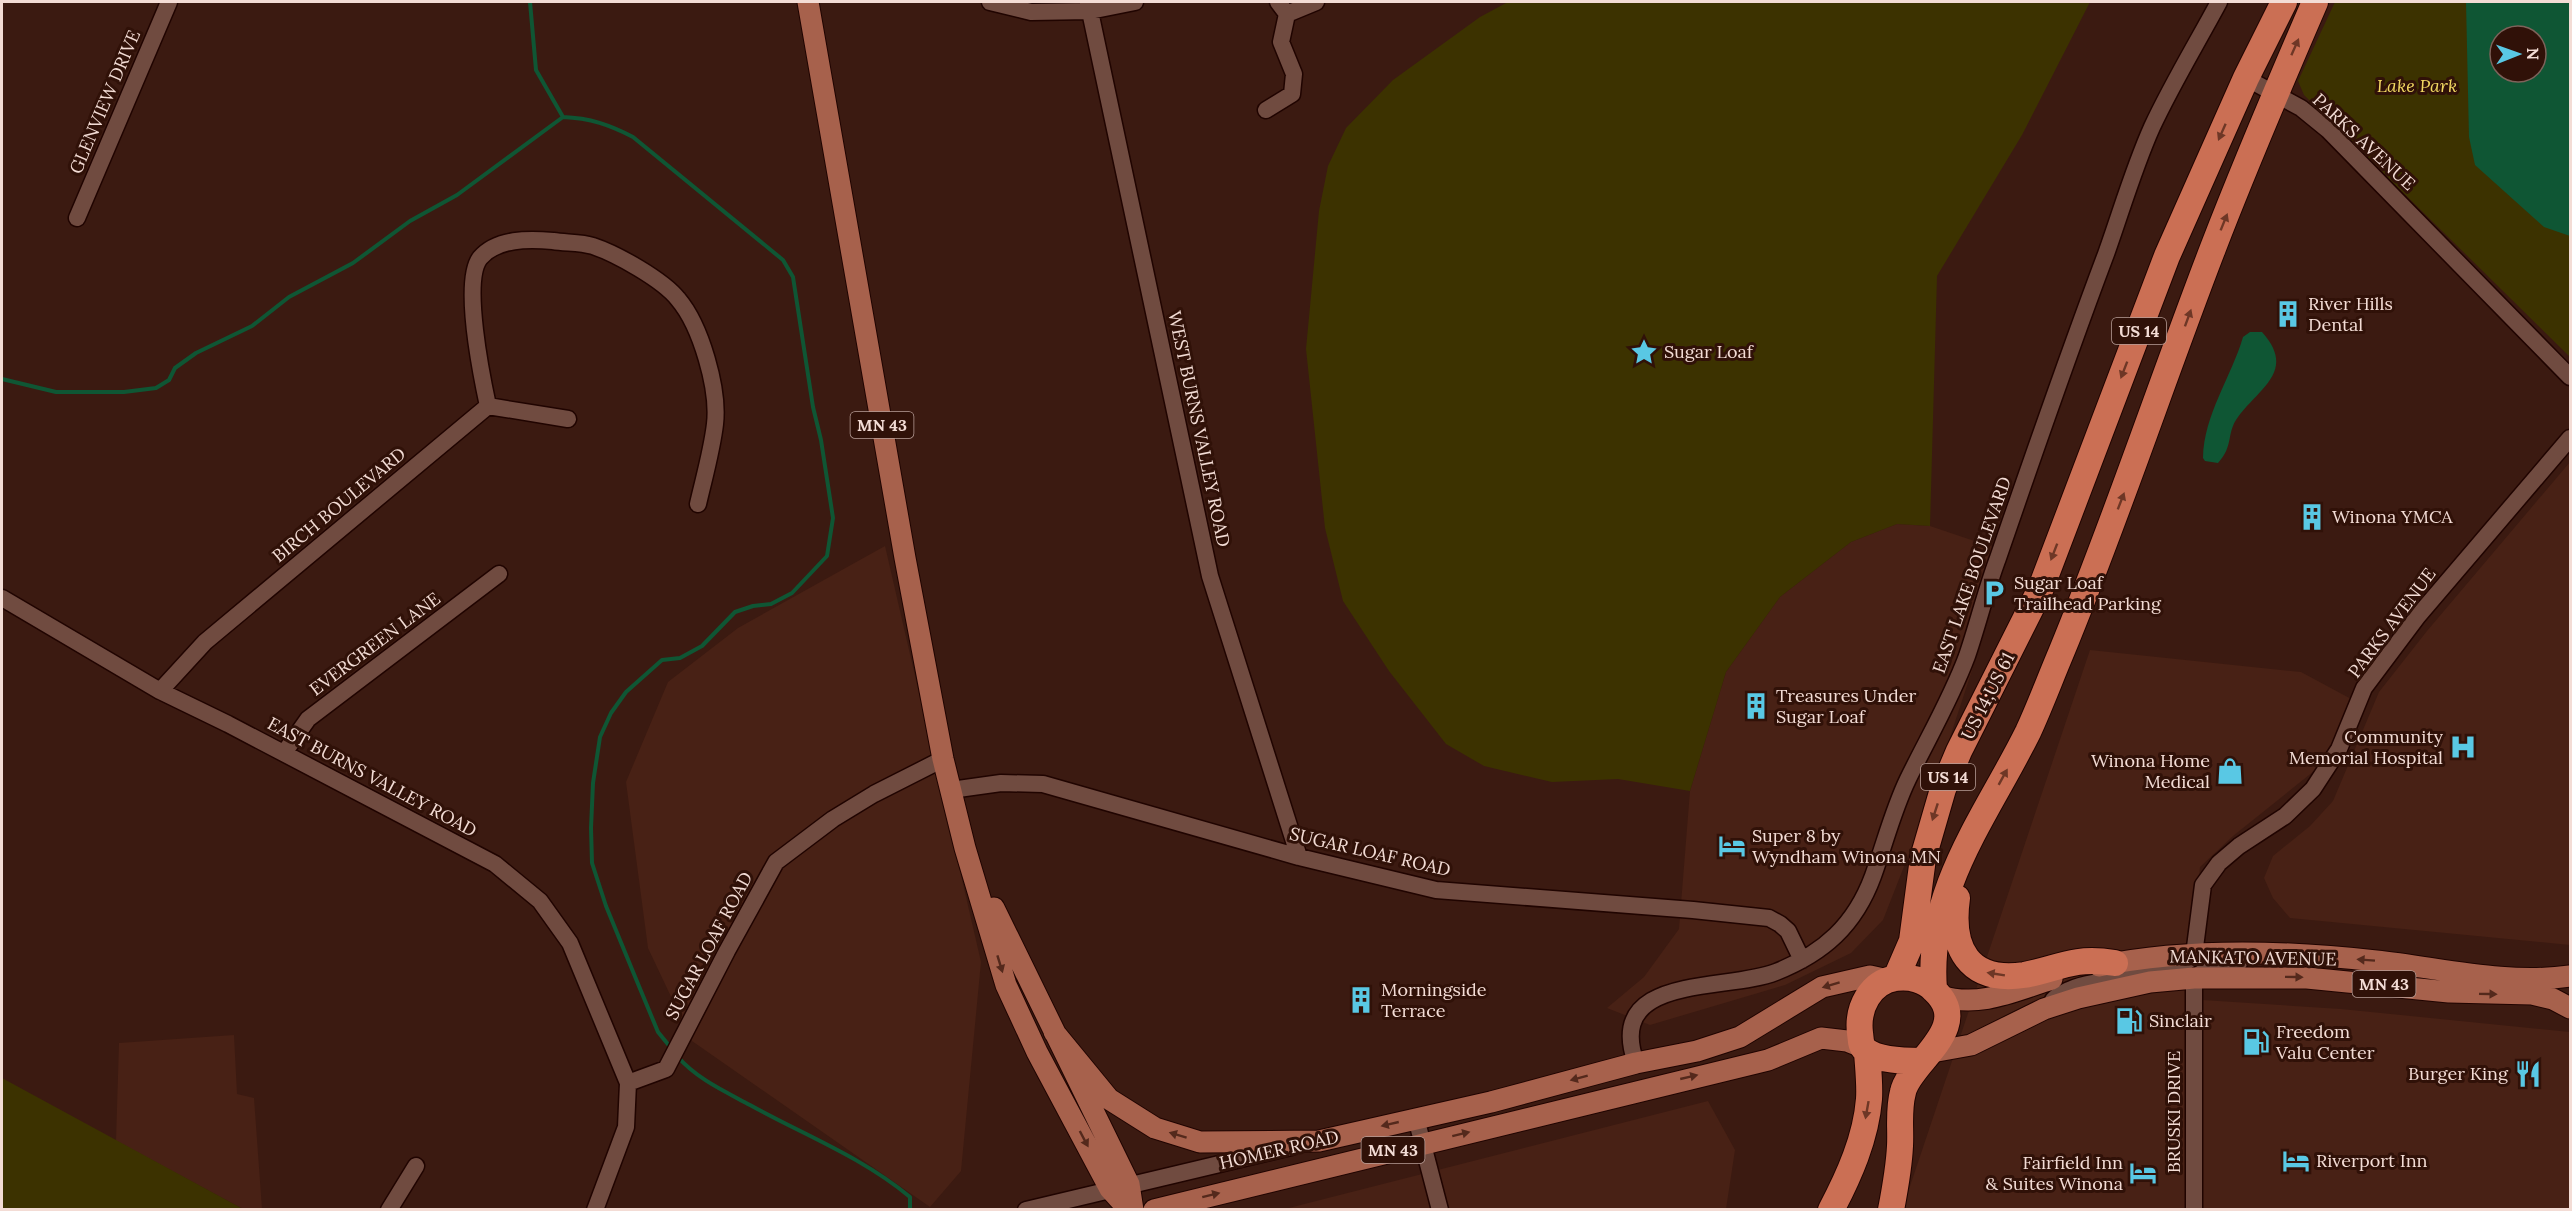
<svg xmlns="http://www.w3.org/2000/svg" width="2572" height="1211" viewBox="0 0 2572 1211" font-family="Lora,serif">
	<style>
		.built { fill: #482115 }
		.green { fill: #3c3200; fill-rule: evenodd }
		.water { fill: #0f5634; fill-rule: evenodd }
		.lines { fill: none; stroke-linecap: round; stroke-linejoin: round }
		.stream { stroke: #0f5634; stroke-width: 4 }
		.minor-casing { stroke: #200400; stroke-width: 19 }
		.major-casing { stroke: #200400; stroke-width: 23 }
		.highway-casing { stroke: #200400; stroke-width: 28 }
		.minor { stroke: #704b40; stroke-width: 16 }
		.major { stroke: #a7614c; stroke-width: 21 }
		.highway { stroke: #cb6f54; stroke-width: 26 }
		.oneway { fill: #6e3726 }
		.oneway2 { fill: #54291c }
		.labels { text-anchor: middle; stroke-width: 6; stroke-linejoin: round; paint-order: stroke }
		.shield { fill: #301108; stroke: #b89f98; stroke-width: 1.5 }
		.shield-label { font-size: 16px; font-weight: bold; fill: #f3dcd5 }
		.park-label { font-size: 18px; font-style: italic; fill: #f2d862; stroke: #301108 }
		.street-label { font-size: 18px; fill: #f3dcd5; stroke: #301108 }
		.poi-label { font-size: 18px; fill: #f3dcd5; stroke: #301108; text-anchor: start }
	</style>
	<rect width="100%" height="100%" fill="#3b1a11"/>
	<path class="built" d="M2570,462V945L2290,918L2273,898L2264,878L2273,856L2310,826L2333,801L2379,692L2427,631Z
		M1897,524L1930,526L2004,551L1976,635L1983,637L1925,813L1883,920L1851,953L1785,985L1650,1025L1607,1008L1644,977L1679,929L1690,791L1726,672L1780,597L1851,542Z
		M885,546L981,962L961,1171L930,1207L692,1041L648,948L626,782L668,682L738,628Z
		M2090,650L2301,672L2353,700L2324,763L2233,836L2200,867L2187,999L2341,1009L2570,1032V1209L1902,1210Z
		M234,1035L237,1094L254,1098L262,1209H243L116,1141L119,1043Z
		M1708,1101L1735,1150L1726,1209L1281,1210Z"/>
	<path class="green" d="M1508,2H2090L2022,135L1937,276L1930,526L1897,524L1851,542L1780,597L1726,672L1690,791L1618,779L1552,782L1484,766L1446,744L1389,671L1343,601L1325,528L1306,349L1319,211L1328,166L1346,128L1393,80L1480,17Z
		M2335,2H2570V357L2304,95L2298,81ZM2500,36H2536V72H2500Z
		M2,1078L243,1209H2Z"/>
	<path class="water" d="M2466,2H2570V236L2544,227L2475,165L2469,137ZM2500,36H2536V72H2500Z
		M2250,332H2262C2297,371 2259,388 2238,417C2226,433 2234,446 2218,463L2205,461L2203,458C2204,414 2231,378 2243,337Z"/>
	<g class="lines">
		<path class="stream" d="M530,2L536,70L563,117
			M2,379L56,392H124L156,388L169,380L175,368L196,353L252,326L289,297L353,263L410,221L457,195L563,117C590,118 610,125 633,137L783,260L793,277L813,407L821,440L833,518L827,556L792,593L771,604L753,606L735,612L702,646L680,658L662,660L626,692L611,713L600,737L593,783L591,828L592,863L606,906L636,979L658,1032L671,1048
			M677,1056C697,1079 724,1091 750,1105C804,1135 862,1157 910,1197V1210"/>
		<defs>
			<path id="minor" d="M990,2L1031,12L1090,11L1135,2
				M1088,2L1210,576L1299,857
				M1278,2L1287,14L1316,2
				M2246,78L2301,108L2328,130L2570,377
				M1266,110L1292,94L1294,74L1281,42L1287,14
				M77,218L169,2
				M488,406C482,378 462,281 480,258C497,238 529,239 553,241C566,243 581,242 593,246C617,254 663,280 678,299C701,326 719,389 715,424C712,450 704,478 698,504
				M2,598L160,691L228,724L495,864L540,901L570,943L628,1083
				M160,691L205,642L488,406L568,419
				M284,753L308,719L499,574
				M951,790L1001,783L1043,784L1299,857L1436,890L1693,910L1769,918L1780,924L1788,931L1802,960
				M2053,1000C2057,995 2063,993 2069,990C2105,974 2170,984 2194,955L2203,885L2219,863L2239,846L2285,816L2313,789L2339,749L2364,688L2418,616L2570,438
				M1636,1063C1604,973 1726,992 1776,972C1824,953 1855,925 1873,876C1885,843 1893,810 1908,779C1928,738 1951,699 1967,656C1978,624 1986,590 1998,558C2033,456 2068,355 2106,254C2121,212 2134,167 2152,127C2172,84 2197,43 2219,2
				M1416,1118L1440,1210
				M389,1210L416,1166
				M595,1210L626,1127L628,1083L666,1069L727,951L776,862L833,819L874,794L943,759
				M1026,1210L1291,1147
				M2194,1210V978L2212,966L2239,963"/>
			<path id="major" d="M808,2L905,558L943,759L965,848L1006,985L1037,1052L1110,1189L1129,1210
				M994,908L1129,1184L1133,1210
				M2099,966C2187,948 2288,951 2376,961C2441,968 2505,985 2570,976
				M1940,996C1980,1008 2014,991 2052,979
				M1054,1032L1109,1099L1155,1128L1200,1142L1319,1141L1491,1102L1636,1063L1697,1051L1740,1037L1822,987L1870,976L1888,980
				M1932,1052L1971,1045L2044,1009L2078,998L2150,982L2194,978H2307L2449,992L2532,994L2553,999L2570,1008
				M1154,1210L1768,1060L1821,1038L1847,1041L1862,1047"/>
			<path id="highway" d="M1957,898C1950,948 1968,983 2024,975C2042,972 2059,965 2078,962C2091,960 2102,961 2115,963
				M1896,978L1912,941L1923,858L1943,789L1959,751L2041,588L2167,256L2246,78L2284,2
				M1934,989C1926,890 1987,815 2028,732C2040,706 2050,679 2061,653C2116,520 2161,383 2213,248C2245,165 2280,83 2315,2
				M1831,1210C1849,1176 1866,1138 1869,1099C1870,1084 1868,1067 1867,1052
				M1891,1210C1895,1189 1899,1167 1900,1146C1901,1128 1898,1110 1903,1092C1909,1062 1975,1028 1934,990C1925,980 1910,976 1896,978C1870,982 1857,1008 1860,1033C1861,1039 1860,1045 1865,1050C1878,1061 1906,1061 1922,1061"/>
		</defs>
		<use href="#minor" class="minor-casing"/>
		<use href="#major" class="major-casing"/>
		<use href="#highway" class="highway-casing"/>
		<use href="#minor" class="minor"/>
		<use href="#major" class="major"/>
		<use href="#highway" class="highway"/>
	</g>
	<defs><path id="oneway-solid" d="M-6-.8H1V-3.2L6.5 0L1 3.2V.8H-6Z" transform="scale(1.5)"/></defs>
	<g class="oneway">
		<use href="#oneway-solid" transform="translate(2295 47) rotate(-66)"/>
		<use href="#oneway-solid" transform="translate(2222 132) rotate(114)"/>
		<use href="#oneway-solid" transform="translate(2224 222) rotate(-68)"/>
		<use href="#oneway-solid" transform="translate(2188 318) rotate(-70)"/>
		<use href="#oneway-solid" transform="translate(2124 370) rotate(111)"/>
		<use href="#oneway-solid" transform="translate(2121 501) rotate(-69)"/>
		<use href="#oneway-solid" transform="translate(2054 552) rotate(111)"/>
		<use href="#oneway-solid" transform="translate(2003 777) rotate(-61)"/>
		<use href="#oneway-solid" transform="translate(1935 812) rotate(108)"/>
		<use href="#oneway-solid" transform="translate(1996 974) rotate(-171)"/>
		<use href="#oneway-solid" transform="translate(1867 1110) rotate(100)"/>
	</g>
	<g class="oneway2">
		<use href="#oneway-solid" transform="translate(2366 960) rotate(-176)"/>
		<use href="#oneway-solid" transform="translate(1000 964) rotate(73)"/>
		<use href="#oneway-solid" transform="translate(2294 977) rotate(1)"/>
		<use href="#oneway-solid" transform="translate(1831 985) rotate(163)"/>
		<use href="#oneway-solid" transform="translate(2488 994) rotate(1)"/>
		<use href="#oneway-solid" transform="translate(1689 1077) rotate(-13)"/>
		<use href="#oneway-solid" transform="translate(1579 1078) rotate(165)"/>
		<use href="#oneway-solid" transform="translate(1390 1124) rotate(167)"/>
		<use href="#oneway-solid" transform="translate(1461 1134) rotate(-14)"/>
		<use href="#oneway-solid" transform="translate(1178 1135) rotate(-163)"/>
		<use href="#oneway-solid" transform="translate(1084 1139) rotate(62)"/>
		<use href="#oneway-solid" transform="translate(1211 1195) rotate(-14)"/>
	</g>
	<defs>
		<symbol id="building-bare" viewBox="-9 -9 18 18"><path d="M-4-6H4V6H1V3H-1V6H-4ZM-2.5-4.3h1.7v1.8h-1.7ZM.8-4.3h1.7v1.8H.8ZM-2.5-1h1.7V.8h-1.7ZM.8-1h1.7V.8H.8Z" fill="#59c8e4" stroke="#301108" stroke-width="2.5" paint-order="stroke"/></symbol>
		<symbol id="sight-bare" viewBox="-9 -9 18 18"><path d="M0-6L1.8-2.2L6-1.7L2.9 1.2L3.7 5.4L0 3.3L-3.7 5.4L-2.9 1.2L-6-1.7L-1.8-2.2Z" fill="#59c8e4" stroke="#301108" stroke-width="2.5" paint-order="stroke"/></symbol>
		<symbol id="parking-bare" viewBox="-9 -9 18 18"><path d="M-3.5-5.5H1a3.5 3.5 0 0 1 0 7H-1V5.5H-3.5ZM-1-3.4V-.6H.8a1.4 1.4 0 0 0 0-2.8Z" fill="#59c8e4" stroke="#301108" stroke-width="2.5" paint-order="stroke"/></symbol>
		<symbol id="hospital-bare" viewBox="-9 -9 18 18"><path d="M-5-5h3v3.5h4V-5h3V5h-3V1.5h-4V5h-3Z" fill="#59c8e4" stroke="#301108" stroke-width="2.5" paint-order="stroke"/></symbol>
		<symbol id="shop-bare" viewBox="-9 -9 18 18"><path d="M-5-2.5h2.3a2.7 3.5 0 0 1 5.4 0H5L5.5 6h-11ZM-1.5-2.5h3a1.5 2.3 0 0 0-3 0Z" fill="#59c8e4" stroke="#301108" stroke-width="2.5" paint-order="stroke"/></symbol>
		<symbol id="hotel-bare" viewBox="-9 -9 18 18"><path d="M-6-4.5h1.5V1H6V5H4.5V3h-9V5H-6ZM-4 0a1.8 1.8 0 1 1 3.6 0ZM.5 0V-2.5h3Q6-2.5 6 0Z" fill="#59c8e4" stroke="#301108" stroke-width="2.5" paint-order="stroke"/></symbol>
		<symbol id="fuel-bare" viewBox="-9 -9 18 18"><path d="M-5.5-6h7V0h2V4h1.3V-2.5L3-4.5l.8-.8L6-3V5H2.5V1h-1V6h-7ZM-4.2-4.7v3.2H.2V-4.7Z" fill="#59c8e4" stroke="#301108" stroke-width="2.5" paint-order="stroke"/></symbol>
		<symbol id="restaurant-bare" viewBox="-9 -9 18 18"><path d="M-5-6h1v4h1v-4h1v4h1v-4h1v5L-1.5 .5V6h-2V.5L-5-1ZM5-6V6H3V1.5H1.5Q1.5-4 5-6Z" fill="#59c8e4" stroke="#301108" stroke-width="2.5" paint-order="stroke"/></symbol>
	</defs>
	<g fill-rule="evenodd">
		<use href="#building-bare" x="2269" y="295" width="38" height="38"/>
		<use href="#sight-bare" x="1625" y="333" width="38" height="38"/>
		<use href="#building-bare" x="2293" y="498" width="38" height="38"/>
		<use href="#parking-bare" x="1975" y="574" width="38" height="38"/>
		<use href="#building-bare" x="1737" y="687" width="38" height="38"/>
		<use href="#hospital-bare" x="2444" y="728" width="38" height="38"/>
		<use href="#shop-bare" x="2211" y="752" width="38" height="38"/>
		<use href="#hotel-bare" x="1713" y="827" width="38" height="38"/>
		<use href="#building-bare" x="1342" y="981" width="38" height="38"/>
		<use href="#fuel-bare" x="2110" y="1002" width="38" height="38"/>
		<use href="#fuel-bare" x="2237" y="1023" width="38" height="38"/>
		<use href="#restaurant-bare" x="2509" y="1055" width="38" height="38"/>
		<use href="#hotel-bare" x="2277" y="1142" width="38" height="38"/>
		<use href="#hotel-bare" x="2124" y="1154" width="38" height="38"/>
	</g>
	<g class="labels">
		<g class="shield">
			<rect x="2112" y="318" width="54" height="26" rx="4.5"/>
			<rect x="850.5" y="412" width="63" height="26" rx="4.5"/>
			<rect x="1921" y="764" width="54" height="26" rx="4.5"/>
			<rect x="2352.5" y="971" width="63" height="26" rx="4.5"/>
			<rect x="1361.5" y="1137" width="63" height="26" rx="4.5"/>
		</g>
		<g class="shield-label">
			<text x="2139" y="337">US 14</text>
			<text x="882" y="431">MN 43</text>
			<text x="1948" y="783">US 14</text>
			<text x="2384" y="990">MN 43</text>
			<text x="1393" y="1156">MN 43</text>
		</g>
		<g class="park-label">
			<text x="2417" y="92">Lake Park</text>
		</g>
		<g class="street-label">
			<text transform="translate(105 102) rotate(-67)" y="6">GLENVIEW DRIVE</text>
			<text transform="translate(2364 142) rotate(43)" y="6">PARKS AVENUE</text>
			<text transform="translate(1199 429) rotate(78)" y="6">WEST BURNS VALLEY ROAD</text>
			<text transform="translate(339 505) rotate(-40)" y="6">BIRCH BOULEVARD</text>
			<text transform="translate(1972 575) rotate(-71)" y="6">EAST LAKE BOULEVARD</text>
			<text transform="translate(2392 623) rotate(-53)" y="6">PARKS AVENUE</text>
			<text transform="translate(375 644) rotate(-37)" y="6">EVERGREEN LANE</text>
			<text transform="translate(1988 696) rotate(-63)" y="6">US 14;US 61</text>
			<text transform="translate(372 777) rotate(28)" y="6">EAST BURNS VALLEY ROAD</text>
			<text transform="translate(1370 852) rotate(13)" y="6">SUGAR LOAF ROAD</text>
			<text transform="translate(709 946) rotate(-62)" y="6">SUGAR LOAF ROAD</text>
			<text transform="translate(2253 958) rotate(1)" y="6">MANKATO AVENUE</text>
			<text transform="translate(2174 1112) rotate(-90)" y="6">BRUSKI DRIVE</text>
			<text transform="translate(1279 1150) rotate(-13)" y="6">HOMER ROAD</text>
		</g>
		<g class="poi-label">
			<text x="2308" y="310">River Hills<tspan x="2308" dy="21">Dental</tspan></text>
			<text x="1664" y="358">Sugar Loaf</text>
			<text x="2332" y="523">Winona YMCA</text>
			<text x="2014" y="589">Sugar Loaf<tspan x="2014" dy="21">Trailhead Parking</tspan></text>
			<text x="1776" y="702">Treasures Under<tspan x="1776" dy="21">Sugar Loaf</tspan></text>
			<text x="2443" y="743" text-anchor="end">Community<tspan x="2443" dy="21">Memorial Hospital</tspan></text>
			<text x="2210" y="767" text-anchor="end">Winona Home<tspan x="2210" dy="21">Medical</tspan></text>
			<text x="1752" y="842">Super 8 by<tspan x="1752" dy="21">Wyndham Winona MN</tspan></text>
			<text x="1381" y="996">Morningside<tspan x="1381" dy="21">Terrace</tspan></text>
			<text x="2149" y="1027">Sinclair</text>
			<text x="2276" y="1038">Freedom<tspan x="2276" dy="21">Valu Center</tspan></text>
			<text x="2508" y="1080" text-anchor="end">Burger King</text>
			<text x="2316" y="1167">Riverport Inn</text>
			<text x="2123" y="1169" text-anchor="end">Fairfield Inn<tspan x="2123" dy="21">&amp; Suites Winona</tspan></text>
		</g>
	</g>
	<rect width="2572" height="1211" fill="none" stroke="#f3dcd5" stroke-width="6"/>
	<g transform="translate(2518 54) rotate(89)"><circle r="28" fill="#301108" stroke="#7e625a" stroke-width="1.5"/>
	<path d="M0-4.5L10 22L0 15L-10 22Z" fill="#59c8e4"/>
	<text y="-9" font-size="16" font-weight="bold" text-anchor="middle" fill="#f3dcd5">N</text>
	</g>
</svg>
